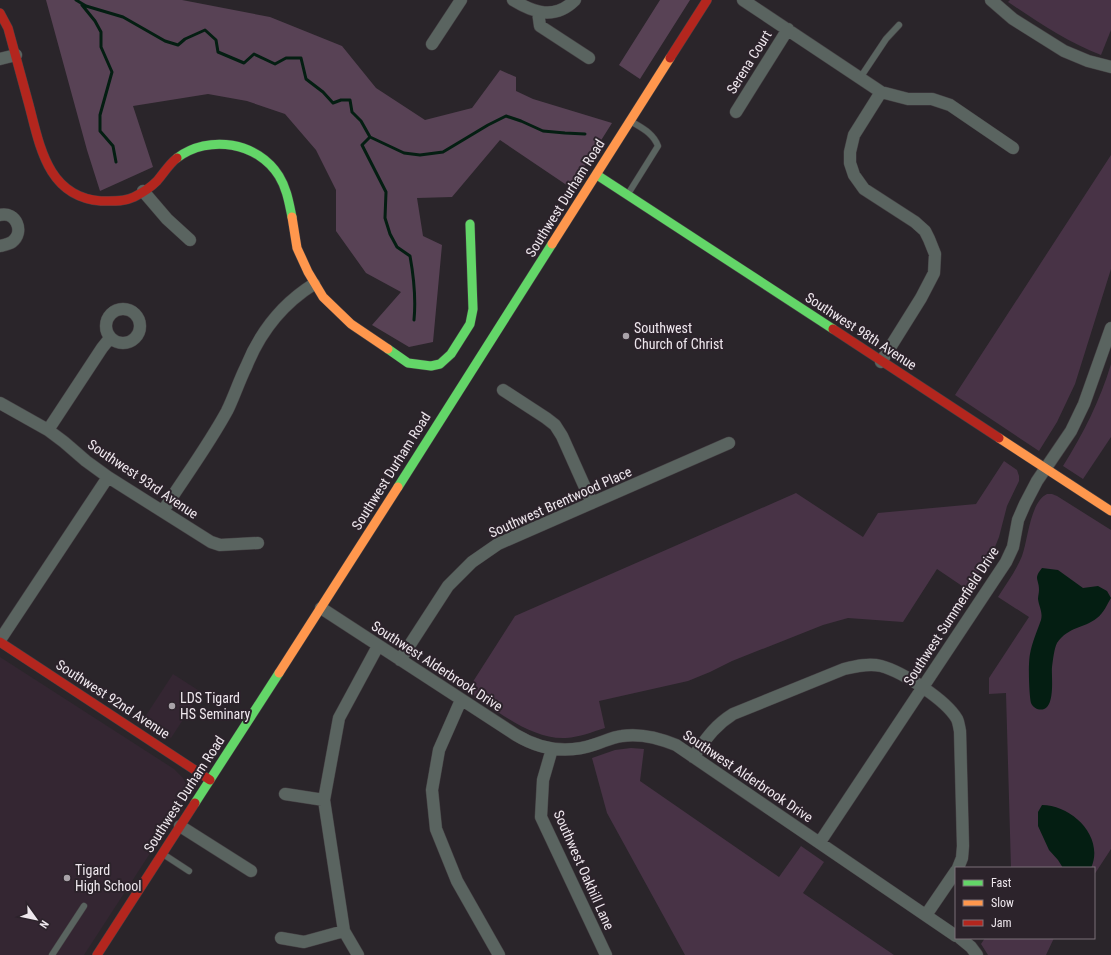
<svg xmlns="http://www.w3.org/2000/svg" width="1111" height="955" viewBox="0 0 1111 955" font-family="'Roboto Condensed',sans-serif">
	<style>
		.built { fill: #342632 }
		.green { fill: #483346 }
		.forest { fill: #584255 }
		.water { fill: #041e12 }
		.lines { fill: none; stroke-linecap: round; stroke-linejoin: round }
		.stream { stroke: #041e12; stroke-width: 3 }
		.lane-casing { stroke: #454144; stroke-width: 7 }
		.street-casing { stroke: #454144; stroke-width: 13 }
		.fast-casing { stroke: #454144; stroke-width: 10 }
		.slow-casing { stroke: #454144; stroke-width: 10 }
		.jam-casing { stroke: #454144; stroke-width: 10 }
		.lane { stroke: #5a6460; stroke-width: 6 }
		.street { stroke: #5a6460; stroke-width: 12 }
		.fast { stroke: #63d668; stroke-width: 9 }
		.slow { stroke: #ff974d; stroke-width: 9 }
		.jam { stroke: #b3261e; stroke-width: 9 }
		.poi-dot { fill: #a9a3a9; stroke: #2c232b; stroke-width: 1.5 }
		.labels { text-anchor: middle; stroke-width: 4; stroke-linejoin: round; paint-order: stroke }
		.street-label { font-size: 14px; fill: #eee7ed; stroke: #2c232b }
		.poi-label { font-size: 14px; fill: #eee7ed; stroke: #2c232b; text-anchor: start }
	</style>
	<rect width="100%" height="100%" fill="#2a252a"/>
	<path class="built" d="M0,657L174,769L183,778L186,784V793L184,801L84,955H0Z
		M173,674L201,692L171,738L143,720Z"/>
	<path class="green" d="M1010,0H1111V30L1101,55C1067,42 1038,22 1008,2Z
		M1111,155V269L1075,384L1057,422L1039,451L955,395Z
		M1111,364V437L1083,479L1063,466C1083,434 1100,401 1111,364Z
		M1004,461L1017,470L1019,476V481L1007,506L999,537L993,552L968,590L937,569L903,622L848,618L823,625L732,661L710,672L688,681L599,701L605,728C592,732 580,737 566,738C531,740 495,709 467,691L515,616L796,493L863,537L878,513L976,504Z
		M1047,494H1052L1057,496L1111,530V849L1094,875V868H1011L1006,693L989,694V678L1029,617L998,597C1006,584 1016,571 1022,556C1028,540 1030,502 1047,494Z
		M631,748L644,749L640,781L779,877L801,846L824,862L803,893L894,955H685L607,813L592,758L615,750Z
		M985,938H1054L1046,955H988L981,944Z"/>
	<path class="forest" d="M46,0H182L270,17L342,46L376,88L425,120L472,108L500,70L516,77V91L533,99L612,123L571,188L500,140L452,197L417,198L423,236L442,245L433,342L409,347L372,325L401,292L366,273L336,231V190L316,150L285,114L247,101L208,94L133,106L153,167L100,191L87,150Z
		M660,0H690L640,79L619,65Z"/>
	<path class="water" d="M1042,568L1058,570L1083,588L1098,586L1107,591L1111,598C1107,604 1104,613 1097,618C1083,629 1069,626 1057,643C1054,649 1053,660 1052,667C1051,676 1057,715 1037,709C1035,708 1032,706 1031,703C1029,694 1028,664 1030,654C1032,643 1037,631 1041,620C1043,612 1039,607 1038,599C1038,596 1039,593 1039,590C1039,579 1033,579 1042,568Z
		M1042,805C1072,805 1105,837 1091,868H1063L1058,860L1049,850L1038,826V812Z"/>
	<g class="lines">
		<path class="stream" d="M76,0L86,6L123,17L165,41L178,45L185,39L205,30L216,40L218,52L244,63L254,54L275,64L286,58H301L306,79L323,92L333,103L341,100H350L352,112L361,121L370,137L362,145L386,192L385,218L390,234L397,247L410,256C414,278 416,299 414,320
			M82,5L95,21L101,32V47L112,72L100,115V131L113,146L116,162
			M370,137L404,153L420,155L443,152L488,125L506,116L521,121L543,131L565,133L585,134"/>
		<defs>
			<path id="lane" d="M860,78L886,39L899,25
				M628,194L658,146C653,133 642,128 632,122
				M163,854L189,871
				M52,955L84,906"/>
			<path id="street" d="M513,0C534,13 555,20 575,0
				M743,0L881,92L908,99H932L950,105L1013,148
				M991,0L1013,19L1064,51L1088,61L1111,67
				M538,12L540,26L589,58
				M432,44L461,0
				M0,59L16,55
				M881,92L854,135L850,152V163L854,175L864,189L915,222L925,231L929,239L935,254L934,273L921,298L881,362
				M736,112L788,29
				M143,191L167,219L190,240
				M0,215C16,211 25,232 12,242C9,244 4,245 0,246
				M106 326a17 17 0 1 1 34 0a17 17 0 1 1-34 0Z
				M503,390L546,418L555,425L562,436L592,503
				M0,403L48,430L64,442L86,461L108,477L211,542L220,545L258,543
				M48,430L102,348L110,338
				M163,511C184,478 208,446 227,411C234,397 239,381 246,367C260,332 282,304 314,284
				M321,608L516,735C541,750 568,754 596,744C605,741 613,737 622,736C641,733 659,738 676,745L956,936
				M0,640L108,477
				M400,660L448,586L472,562L498,544L729,443
				M461,700L439,750L432,790L436,829L457,881L499,955
				M552,749L543,780L541,817L606,955
				M693,757C706,739 714,726 733,714L844,669C856,666 869,663 881,666C903,672 946,700 957,719C959,723 959,727 960,731L963,846L962,858L958,868
				M285,794L324,800
				M180,826L251,871
				M820,842L1006,562L1013,547L1018,520L1025,504L1037,481L1071,431L1084,404L1111,328
				M926,915L956,871
				M281,938L304,942L344,931
				M960,938L971,947L977,955
				M358,955L344,931L324,800L339,718L378,646"/>
			<path id="fast" d="M177,158C209,134 258,142 279,176C287,189 289,203 292,217
				M597,175L833,329
				M388,349L408,363L431,366L440,364L451,354L470,324L473,309L470,224
				M398,487L552,244
				M195,803L279,673"/>
			<path id="slow" d="M292,217L297,248L308,272L323,297L351,324L388,349
				M552,244L670,58
				M999,438L1111,511
				M279,673L398,487"/>
			<path id="jam" d="M0,13L8,28C15,53 22,79 29,105C40,147 48,197 101,201C112,201 124,202 134,197C142,193 151,187 157,181C164,173 169,164 177,158
				M670,58L707,0
				M833,329L999,438
				M0,642L210,780
				M97,955L195,803"/>
		</defs>
		<use href="#lane" class="lane-casing"/>
		<use href="#street" class="street-casing"/>
		<use href="#fast" class="fast-casing"/>
		<use href="#slow" class="slow-casing"/>
		<use href="#jam" class="jam-casing"/>
		<use href="#lane" class="lane"/>
		<use href="#street" class="street"/>
		<use href="#fast" class="fast"/>
		<use href="#slow" class="slow"/>
		<use href="#jam" class="jam"/>
	</g>
	<g class="poi-dot">
		<circle cx="626" cy="336" r="4"/>
		<circle cx="172" cy="706" r="4"/>
		<circle cx="67" cy="878" r="4"/>
	</g>
	<g class="labels">
		<g class="street-label">
			<text transform="translate(749 62) rotate(-58)" y="5">Serena Court</text>
			<text transform="translate(565 198) rotate(-58)" y="5">Southwest Durham Road</text>
			<text transform="translate(861 331) rotate(33)" y="5">Southwest 98th Avenue</text>
			<text transform="translate(391 471) rotate(-58)" y="5">Southwest Durham Road</text>
			<text transform="translate(143 479) rotate(34)" y="5">Southwest 93rd Avenue</text>
			<text transform="translate(560 502) rotate(-24)" y="5">Southwest Brentwood Place</text>
			<text transform="translate(951 616) rotate(-57)" y="5">Southwest Summerfield Drive</text>
			<text transform="translate(437 666) rotate(33)" y="5">Southwest Alderbrook Drive</text>
			<text transform="translate(113 699) rotate(33)" y="5">Southwest 92nd Avenue</text>
			<text transform="translate(748 776) rotate(34)" y="5">Southwest Alderbrook Drive</text>
			<text transform="translate(184 794) rotate(-57)" y="5">Southwest Durham Road</text>
			<text transform="translate(584 870) rotate(66)" y="5">Southwest Oakhill Lane</text>
		</g>
		<g class="poi-label">
			<text x="634" y="333">Southwest<tspan x="634" dy="16">Church of Christ</tspan></text>
			<text x="180" y="703">LDS Tigard<tspan x="180" dy="16">HS Seminary</tspan></text>
			<text x="75" y="875">Tigard<tspan x="75" dy="16">High School</tspan></text>
		</g>
	</g>
	<rect x="955" y="867" width="140" height="72" fill="#2c232b" stroke="#7a7179"/>
	<rect x="963" y="880" width="20" height="6" fill="#63d668" stroke="#7a7179"/>
	<text x="991" y="887" font-size="12" fill="#eee7ed">Fast</text>
	<rect x="963" y="900" width="20" height="6" fill="#ff974d" stroke="#7a7179"/>
	<text x="991" y="907" font-size="12" fill="#eee7ed">Slow</text>
	<rect x="963" y="920" width="20" height="6" fill="#b3261e" stroke="#7a7179"/>
	<text x="991" y="927" font-size="12" fill="#eee7ed">Jam</text>
	<g transform="translate(36 919) rotate(123)" stroke="#2c232b" stroke-width="3" paint-order="stroke">
	<path d="M0-3L7 15L0 10L-7 15Z" fill="#eee7ed"/>
	<text y="-6" font-size="11" font-weight="bold" text-anchor="middle" fill="#eee7ed">N</text>
	</g>
</svg>
